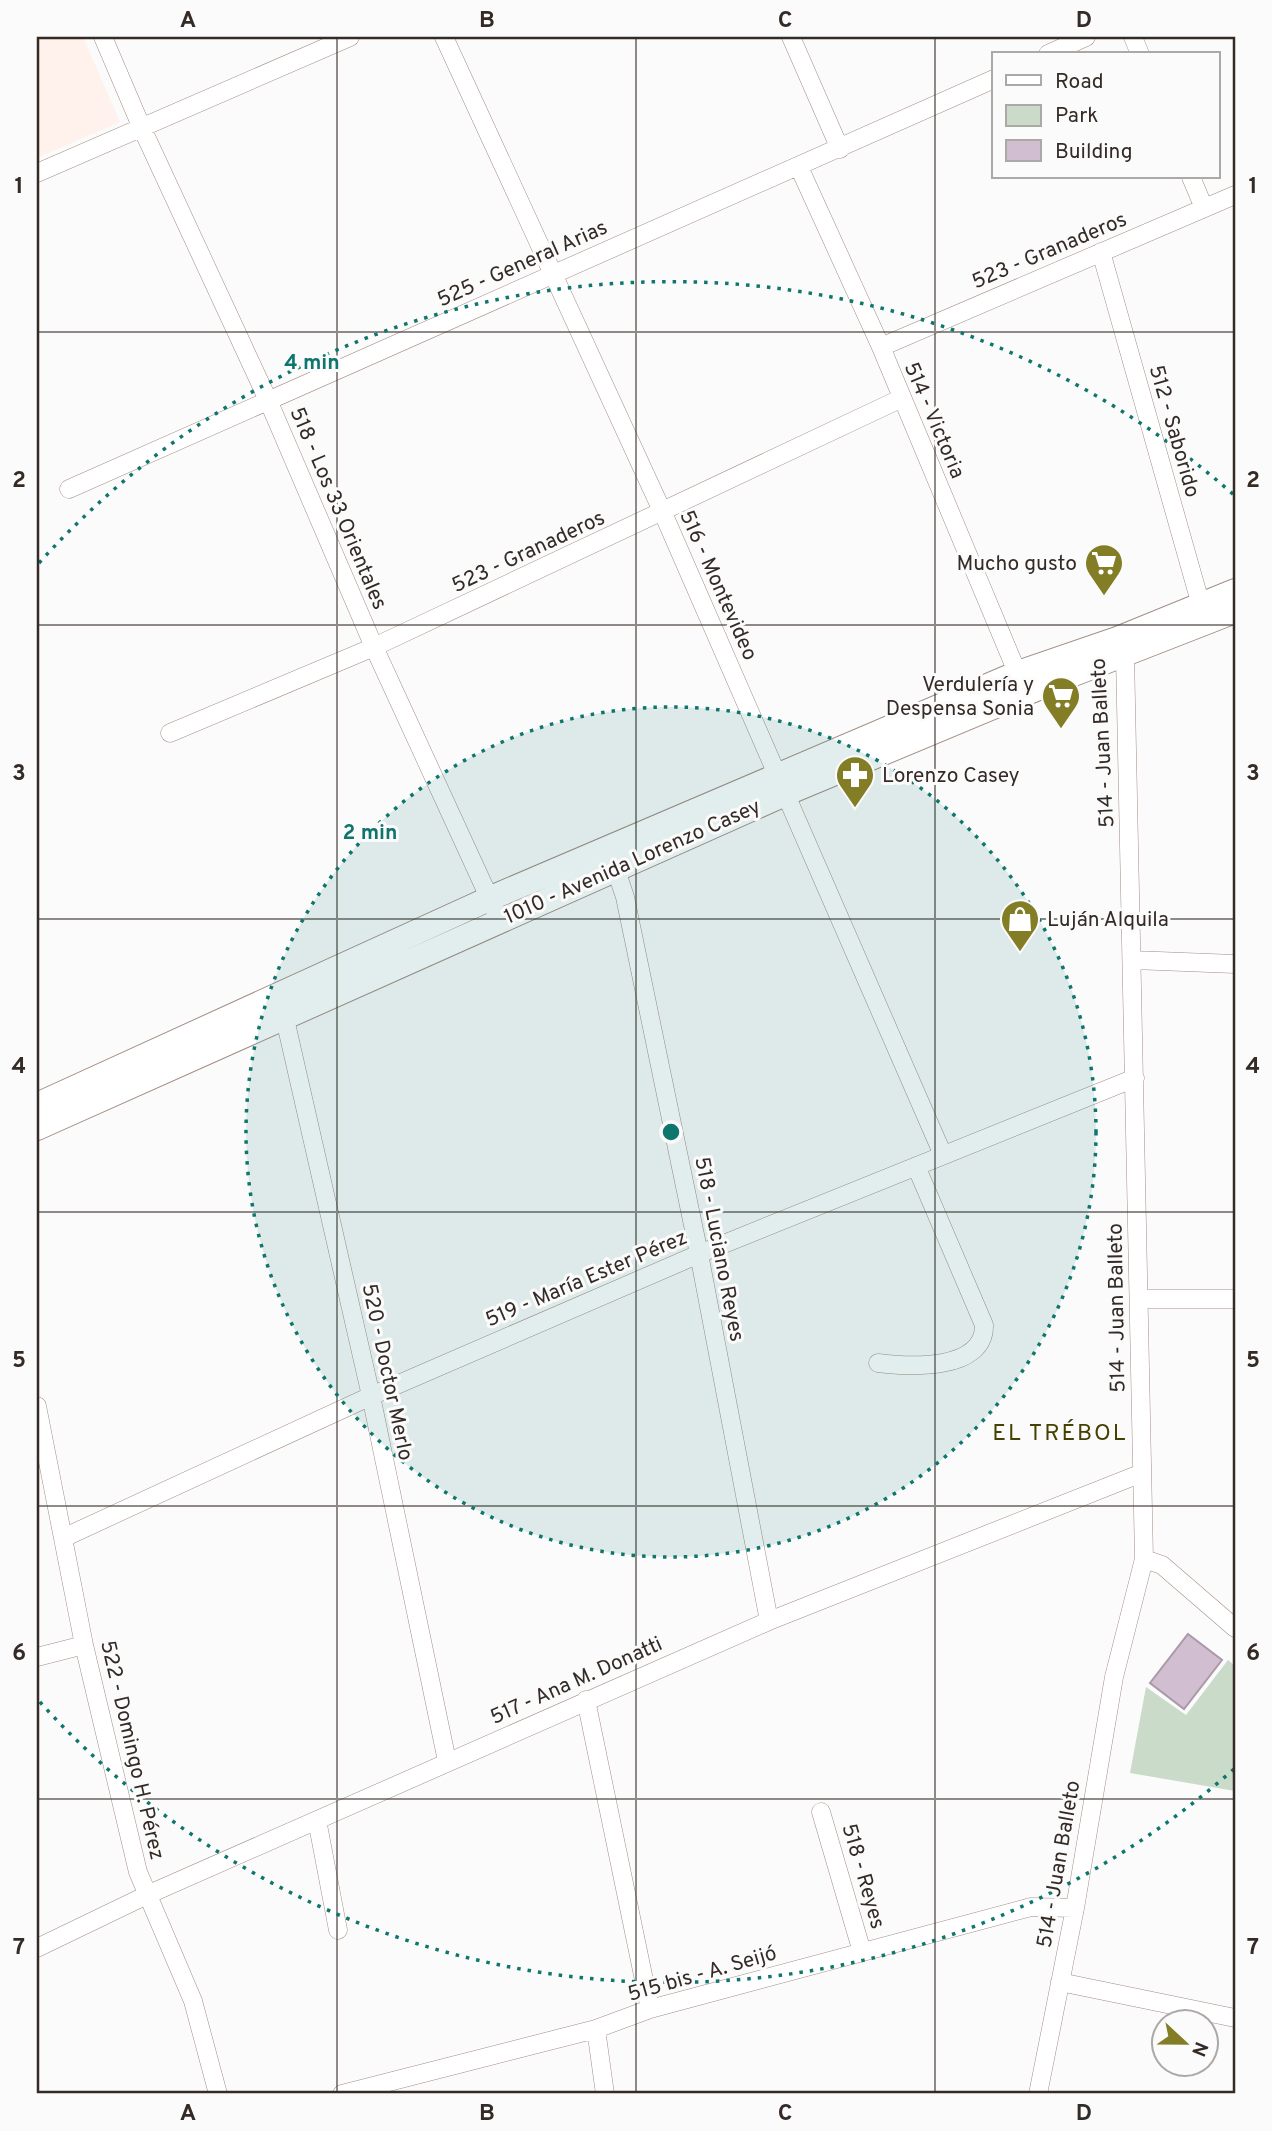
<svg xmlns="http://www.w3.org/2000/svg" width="1272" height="2131" viewBox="0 0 1272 2131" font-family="Overpass,sans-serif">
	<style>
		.built { fill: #fff1eb }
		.green { fill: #cadbc9 }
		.building { fill: #d1bed0; stroke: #ab99aa; stroke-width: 2 }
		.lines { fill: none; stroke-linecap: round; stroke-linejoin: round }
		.minor-casing { stroke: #a58d84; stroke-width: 19 }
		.secondary-casing { stroke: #a58d84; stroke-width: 26 }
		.minor { stroke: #fff; stroke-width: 18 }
		.secondary { stroke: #fff; stroke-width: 24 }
		.grid { fill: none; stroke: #342b27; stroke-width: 2; stroke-opacity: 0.55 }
		.ring { fill: none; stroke: #0f766e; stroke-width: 3.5; stroke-dasharray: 3.5 7 }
		.labels { text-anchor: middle; stroke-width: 6; stroke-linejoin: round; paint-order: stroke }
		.street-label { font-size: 21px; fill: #342b27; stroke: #fbfbfb }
		.poi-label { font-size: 21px; fill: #342b27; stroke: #fbfbfb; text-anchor: end }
		.neighbourhood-label { font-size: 23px; letter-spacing: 2px; fill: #454100; stroke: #fbfbfb }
		.centre { fill: #0f766e; stroke: #fbfbfb; stroke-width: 3.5 }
		.ring-label { font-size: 21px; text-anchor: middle; font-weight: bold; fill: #0f766e; stroke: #fbfbfb; stroke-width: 6; stroke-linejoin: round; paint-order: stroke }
		.neatline { fill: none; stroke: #342b27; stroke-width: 2.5 }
		.grid-label { font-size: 23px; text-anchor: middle; font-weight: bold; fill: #342b27 }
	</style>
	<rect width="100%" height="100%" fill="#fbfbfb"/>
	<path class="built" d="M37,37H83L120,122L37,158Z"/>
	<path class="green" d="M1228,1660L1235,1666V1791L1130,1773L1146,1687L1186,1715Z"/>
	<path class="building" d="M1188,1634L1222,1660L1184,1709L1150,1683Z"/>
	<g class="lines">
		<defs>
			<path id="minor" d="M103,37L141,126L268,400L374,647L499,919
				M444,37L663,513L943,1155
				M791,37L840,149
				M1133,37L1140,54
				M1048,54L1086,37
				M799,167L881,347L1022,684
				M37,173L350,37
				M1191,177L1204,208
				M1101,252L1204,616
				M881,347L1235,195
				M69,489L994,79
				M170,733L374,647L900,399
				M613,861L625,897L699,1254L769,1621
				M1133,960L1235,964
				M282,1006L371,1396L447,1761
				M1139,1299H1235
				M878,1363C910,1367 985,1371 984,1325L916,1166
				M37,1406L84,1645L138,1872L193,2001L218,2094
				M63,1538L371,1396L699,1254L1135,1078
				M1144,1559L1162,1565L1235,1628
				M37,1657L84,1645
				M586,1700L650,2009
				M821,1812L862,1952
				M317,1820L338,1930
				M37,1948L147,1895L769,1621L1142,1473
				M1060,1982L1235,2018
				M596,2029L605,2094
				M342,2094L596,2029L650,2009L1031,1907L1075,1908
				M1038,2094L1075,1908L1114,1677L1144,1559L1125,655L1120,645"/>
			<path id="secondary" d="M37,1105L491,898L1018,673L1117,639L1235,591
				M37,1128L787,793L1048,684L1235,611"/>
		</defs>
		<use href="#minor" class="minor-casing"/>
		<use href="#secondary" class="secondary-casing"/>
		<use href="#minor" class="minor"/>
		<use href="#secondary" class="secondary"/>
	</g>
	<path class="grid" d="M337,37V2094M636,37V2094M935,37V2094M37,332H1235M37,625H1235M37,919H1235M37,1212H1235M37,1506H1235M37,1799H1235"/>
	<circle cx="671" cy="1132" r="425" fill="#0f766e" fill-opacity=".12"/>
	<g class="ring">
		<circle cx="671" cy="1132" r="425"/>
		<path d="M1234 1769A850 850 0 0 1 39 1701M39 563A850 850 0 0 1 1234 495"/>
	</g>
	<defs>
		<symbol id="supermarket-pin" viewBox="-11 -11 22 30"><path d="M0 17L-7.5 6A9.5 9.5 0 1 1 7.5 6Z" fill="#837e25" stroke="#fbfbfb"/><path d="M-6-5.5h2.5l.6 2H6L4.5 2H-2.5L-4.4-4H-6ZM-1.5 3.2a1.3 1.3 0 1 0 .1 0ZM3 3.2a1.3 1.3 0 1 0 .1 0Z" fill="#fff"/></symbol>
		<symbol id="pharmacy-pin" viewBox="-11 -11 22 30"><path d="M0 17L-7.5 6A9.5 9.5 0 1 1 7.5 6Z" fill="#837e25" stroke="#fbfbfb"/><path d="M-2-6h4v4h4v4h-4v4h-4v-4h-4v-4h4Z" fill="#fff"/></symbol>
		<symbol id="shop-pin" viewBox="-11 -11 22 30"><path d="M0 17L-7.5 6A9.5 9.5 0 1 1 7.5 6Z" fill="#837e25" stroke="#fbfbfb"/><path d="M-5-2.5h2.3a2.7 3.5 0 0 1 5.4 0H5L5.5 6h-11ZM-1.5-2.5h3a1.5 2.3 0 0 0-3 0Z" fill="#fff"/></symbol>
	</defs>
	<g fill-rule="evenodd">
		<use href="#supermarket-pin" x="1082" y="541" width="44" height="60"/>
		<use href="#supermarket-pin" x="1039" y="674" width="44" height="60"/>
		<use href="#pharmacy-pin" x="833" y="753" width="44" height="60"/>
		<use href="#shop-pin" x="998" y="897" width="44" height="60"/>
	</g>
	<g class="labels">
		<g class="street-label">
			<text transform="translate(1049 250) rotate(-23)" y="7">523 - Granaderos</text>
			<text transform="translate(522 263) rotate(-24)" y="7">525 - General Arias</text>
			<text transform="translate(935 420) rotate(67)" y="7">514 - Victoria</text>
			<text transform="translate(1175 431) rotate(74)" y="7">512 - Saborido</text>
			<text transform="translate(339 508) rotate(67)" y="7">518 - Los 33 Orientales</text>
			<text transform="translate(528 551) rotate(-25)" y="7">523 - Granaderos</text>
			<text transform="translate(719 585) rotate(66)" y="7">516 - Montevideo</text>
			<text transform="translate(1102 743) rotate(-93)" y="7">514 - Juan Balleto</text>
			<text transform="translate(632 861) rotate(-24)" y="7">1010 - Avenida Lorenzo Casey</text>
			<text transform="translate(720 1249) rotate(79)" y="7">518 - Luciano Reyes</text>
			<text transform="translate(586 1278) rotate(-23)" y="7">519 - María Ester Pérez</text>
			<text transform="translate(1116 1308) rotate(-91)" y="7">514 - Juan Balleto</text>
			<text transform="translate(388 1372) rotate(78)" y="7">520 - Doctor Merlo</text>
			<text transform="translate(576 1680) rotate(-24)" y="7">517 - Ana M. Donatti</text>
			<text transform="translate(133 1750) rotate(77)" y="7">522 - Domingo H. Pérez</text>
			<text transform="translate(1058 1864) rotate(-80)" y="7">514 - Juan Balleto</text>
			<text transform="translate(864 1876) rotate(74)" y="7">518 - Reyes</text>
			<text transform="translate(702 1973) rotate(-16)" y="7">515 bis - A. Seijó</text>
		</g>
		<g class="poi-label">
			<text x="1077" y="570">Mucho gusto</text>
			<text x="1034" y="691">Verdulería y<tspan x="1034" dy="24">Despensa Sonia</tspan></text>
			<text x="882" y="782" text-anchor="start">Lorenzo Casey</text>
			<text x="1047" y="926" text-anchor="start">Luján Alquila</text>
		</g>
		<g class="neighbourhood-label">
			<text x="1060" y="1440">EL TRÉBOL</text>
		</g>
	</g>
	<circle cx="671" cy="1132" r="10" class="centre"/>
	<g class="ring-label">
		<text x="312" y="369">4 min</text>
		<text x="370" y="839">2 min</text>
	</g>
	<rect width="1272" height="2131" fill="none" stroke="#fbfbfb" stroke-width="77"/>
	<rect x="992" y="52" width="228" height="126" fill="#fbfbfb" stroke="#aba8a6" stroke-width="2"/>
	<rect x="1006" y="75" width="35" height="10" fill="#ffffff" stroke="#aba8a6" stroke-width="2"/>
	<text x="1055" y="88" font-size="21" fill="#342b27">Road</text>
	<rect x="1006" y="105" width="35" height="21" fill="#cadbc9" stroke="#aba8a6" stroke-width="2"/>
	<text x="1055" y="122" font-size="21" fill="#342b27">Park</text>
	<rect x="1006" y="140" width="35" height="21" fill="#d1bed0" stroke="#aba8a6" stroke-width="2"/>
	<text x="1055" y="158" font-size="21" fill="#342b27">Building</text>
	<g transform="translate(1185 2043) rotate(112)"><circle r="33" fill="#fbfbfb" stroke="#aba8a6" stroke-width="2"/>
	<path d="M0-5L12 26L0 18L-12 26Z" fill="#837e25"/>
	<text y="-10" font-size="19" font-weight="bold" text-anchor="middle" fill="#342b27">N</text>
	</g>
	<rect x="38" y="38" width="1196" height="2054" class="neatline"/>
	<g class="grid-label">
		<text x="188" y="27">A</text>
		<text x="487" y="27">B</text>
		<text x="785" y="27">C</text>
		<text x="1084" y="27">D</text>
		<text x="19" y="193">1</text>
		<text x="1253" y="193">1</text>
		<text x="19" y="487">2</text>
		<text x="1253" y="487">2</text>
		<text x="19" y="780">3</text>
		<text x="1253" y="780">3</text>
		<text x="19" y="1073">4</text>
		<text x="1253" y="1073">4</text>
		<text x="19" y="1367">5</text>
		<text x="1253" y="1367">5</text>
		<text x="19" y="1660">6</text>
		<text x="1253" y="1660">6</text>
		<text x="19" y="1954">7</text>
		<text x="1253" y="1954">7</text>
		<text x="188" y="2120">A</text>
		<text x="487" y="2120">B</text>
		<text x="785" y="2120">C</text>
		<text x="1084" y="2120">D</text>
	</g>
</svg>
